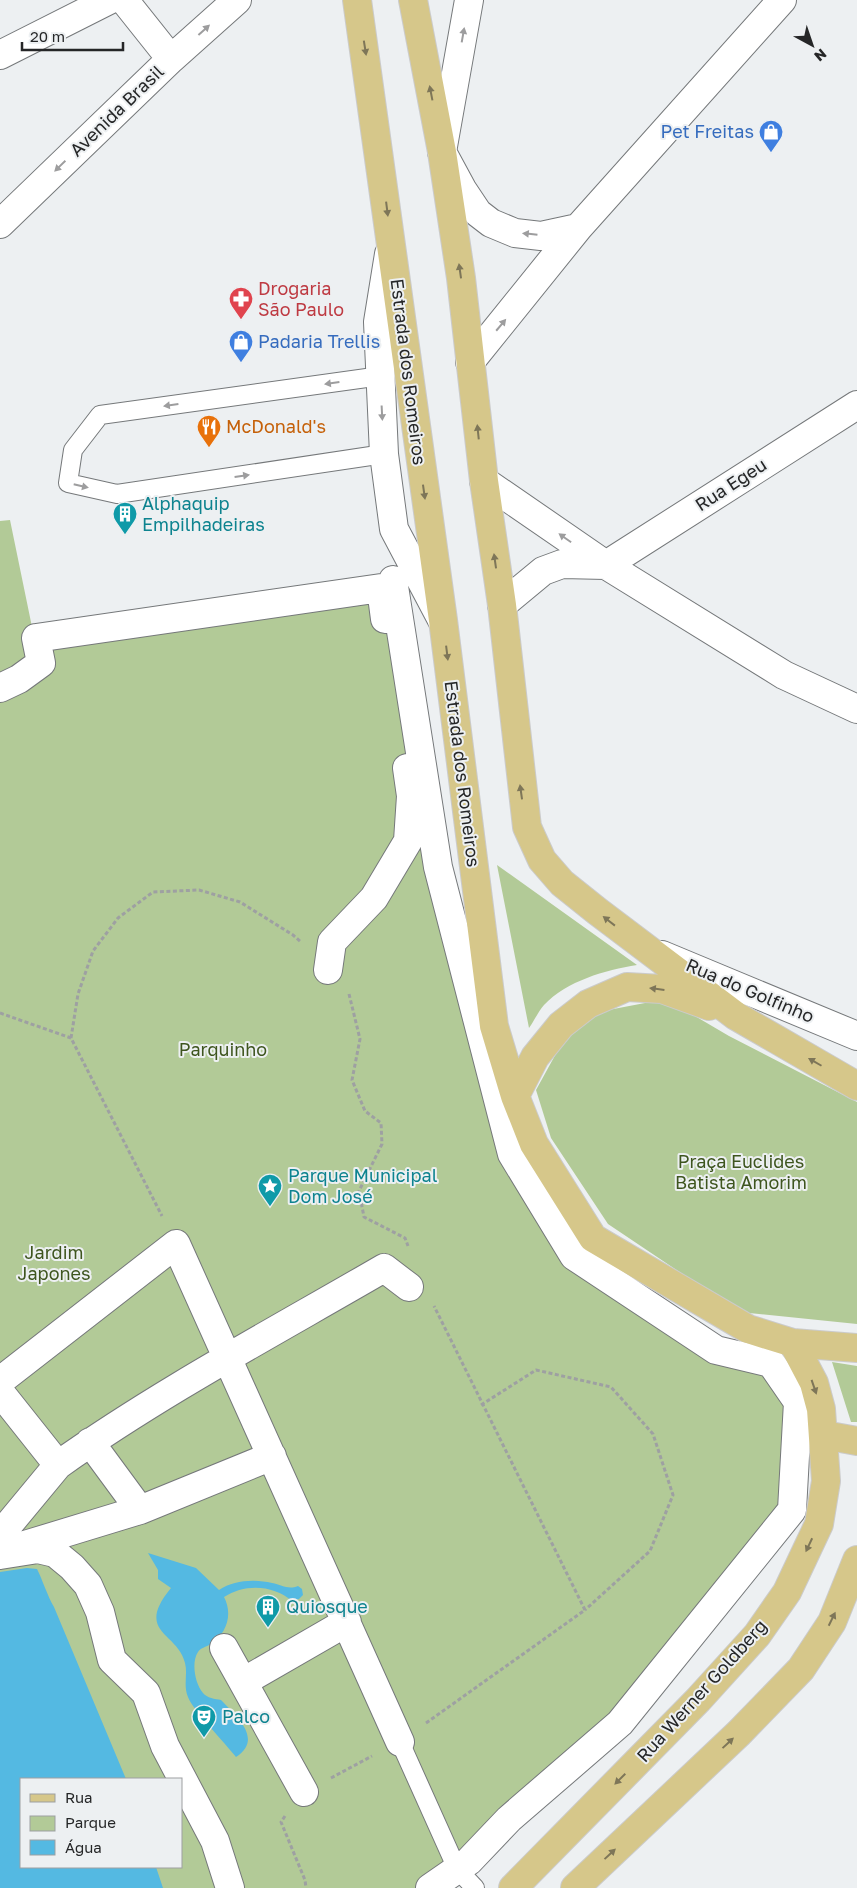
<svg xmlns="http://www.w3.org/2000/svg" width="857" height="1888" viewBox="0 0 857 1888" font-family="'Golos Text',sans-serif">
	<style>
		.green { fill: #b2ca97; fill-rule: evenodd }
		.water { fill: #54b9e2 }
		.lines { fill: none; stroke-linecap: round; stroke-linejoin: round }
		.lane-casing { stroke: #75787a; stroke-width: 20 }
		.street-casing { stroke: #75787a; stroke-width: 30 }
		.secondary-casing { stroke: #75787a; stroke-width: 30 }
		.primary-casing { stroke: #cbcbcb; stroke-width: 30 }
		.path { stroke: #9ea0a2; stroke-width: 3; stroke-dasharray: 4 2.5; stroke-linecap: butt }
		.lane { stroke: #fff; stroke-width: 18 }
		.street { stroke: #fff; stroke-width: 28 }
		.secondary { stroke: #fff; stroke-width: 28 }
		.primary { stroke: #d6c78a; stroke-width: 28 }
		.oneway { fill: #9d9d9e }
		.oneway2 { fill: #7e7658 }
		.labels { text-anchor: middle; stroke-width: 4; stroke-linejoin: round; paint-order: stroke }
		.street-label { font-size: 18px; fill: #252627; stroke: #edf0f2 }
		.shop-label { font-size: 18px; fill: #366cbe; stroke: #edf0f2; text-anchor: end }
		.health-label { font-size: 18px; fill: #be3a42; stroke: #edf0f2; text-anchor: start }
		.food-label { font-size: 18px; fill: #c56008; stroke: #edf0f2; text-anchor: start }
		.culture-label { font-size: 18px; fill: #0d838f; stroke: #edf0f2; text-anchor: start }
		.park-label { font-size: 18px; fill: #3e551e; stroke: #edf0f2 }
	</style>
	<rect width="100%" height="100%" fill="#edf0f2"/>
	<path class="green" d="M10,520L32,627L388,574L435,866L573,1260L767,1367L794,1402L788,1508L617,1720L427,1888H0V521ZM21,1779H181V1867H21Z
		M497,865L637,965C605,970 567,981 544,1005C538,1012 534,1021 529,1028Z
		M666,999L729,1036L857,1102V1324L739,1312L608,1224L551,1138L536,1090L569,1030L603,1011Z
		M832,1362L857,1366V1422H851Z"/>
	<path class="water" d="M148,1553L196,1568L219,1590C234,1580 254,1579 272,1583C282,1585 288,1590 298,1586L302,1589L303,1595L299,1599L292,1601C274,1585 245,1583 224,1597C233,1614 227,1633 211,1644C206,1647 200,1648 198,1652C191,1662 195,1684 203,1693C207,1698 215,1699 221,1700C236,1716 264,1739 236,1757C226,1744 192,1709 188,1697C183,1685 188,1674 185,1663C178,1632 134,1633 171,1588L158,1579V1570Z
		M27,1568L37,1569C43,1581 47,1595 54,1607L126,1779H21V1867H156L163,1888H0V1572Z"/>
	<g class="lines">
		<defs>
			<path id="lane" d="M381,376L100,415L73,450L68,483L117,494L384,454
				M400,1742L457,1869L475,1888"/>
			<path id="street" d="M469,0L442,152L462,189L478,213L491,223L515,233L541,236L578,228
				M389,254L378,322L384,454L394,529L442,620
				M470,362L578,228L782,0
				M484,481L606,565L784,675L857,709
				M606,565L857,405
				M393,580L438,867L512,1154L574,1256L716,1350L771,1363L798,1402L792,1510L620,1723L509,1819L469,1861L430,1888
				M502,605L543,571L562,564L606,565
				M0,688L19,679L41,663L36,638L381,588L385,619
				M662,955L857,1036
				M328,970L332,942L374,898L408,841L411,796L407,768
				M0,1381L176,1244L400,1742
				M0,1392L58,1465C161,1392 274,1332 384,1268L409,1287
				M90,1442L140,1510
				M0,1535L58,1465
				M25,1545L140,1510L272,1456
				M0,1555L38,1549L55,1553L72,1567L88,1585L100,1612L112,1660L146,1693L165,1746L215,1841L230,1888
				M224,1648L243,1682
				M304,1792L243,1682L347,1622"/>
			<path id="secondary" d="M124,0L171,59
				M0,55L109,0
				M0,224L171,59L237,0"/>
			<path id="primary" d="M357,0L443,620L494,1026L515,1096L534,1144L593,1238L748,1329L793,1343L857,1348
				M413,0L442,152L461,278L484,481L502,605L527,827L542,860L562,883L597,911L736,1016L857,1086
				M515,1096L535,1057L561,1025L588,1004L627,987L662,989L709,1006
				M824,1435L857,1441
				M513,1888L698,1700L757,1635L787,1592L819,1524L826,1481L821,1409L814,1383L793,1343
				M575,1888L739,1733L801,1669L832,1622L857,1560"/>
		</defs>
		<use href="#lane" class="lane-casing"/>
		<use href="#street" class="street-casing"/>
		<use href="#secondary" class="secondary-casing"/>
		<use href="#primary" class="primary-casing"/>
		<path class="path" d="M349,994L360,1039L352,1080L365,1111L381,1123L382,1144L359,1191L364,1217L405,1238L408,1246
			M0,1013L71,1038L162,1216
			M71,1038L78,994L93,951L118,918L153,892L199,890L240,902L293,935L301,942
			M481,1405L536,1370L611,1387L653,1434L673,1495L650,1551L585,1610
			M426,1723L585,1610L434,1306
			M331,1778L372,1756
			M285,1816L281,1822L305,1880L306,1888"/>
		<use href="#lane" class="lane"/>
		<use href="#street" class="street"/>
		<use href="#secondary" class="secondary"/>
		<use href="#primary" class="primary"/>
	</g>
	<defs><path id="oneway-solid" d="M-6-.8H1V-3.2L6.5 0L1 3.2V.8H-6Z" transform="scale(1.25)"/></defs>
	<g class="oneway">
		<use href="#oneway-solid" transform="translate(204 30) rotate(-42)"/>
		<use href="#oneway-solid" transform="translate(463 35) rotate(-80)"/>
		<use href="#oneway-solid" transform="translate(60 166) rotate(136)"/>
		<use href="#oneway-solid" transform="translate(530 234) rotate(-174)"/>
		<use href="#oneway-solid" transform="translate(501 325) rotate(-50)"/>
		<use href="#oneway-solid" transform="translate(332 383) rotate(172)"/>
		<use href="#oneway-solid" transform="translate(171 405) rotate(172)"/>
		<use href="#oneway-solid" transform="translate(382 413) rotate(87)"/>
		<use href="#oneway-solid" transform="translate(242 476) rotate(-8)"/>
		<use href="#oneway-solid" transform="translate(81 486) rotate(13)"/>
		<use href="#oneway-solid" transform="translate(565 538) rotate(-145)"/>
	</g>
	<g class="oneway2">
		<use href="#oneway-solid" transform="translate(365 48) rotate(81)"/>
		<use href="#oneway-solid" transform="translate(431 93) rotate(-101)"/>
		<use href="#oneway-solid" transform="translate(387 209) rotate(83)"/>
		<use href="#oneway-solid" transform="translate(460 271) rotate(-98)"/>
		<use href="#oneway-solid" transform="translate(478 432) rotate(-96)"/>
		<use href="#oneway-solid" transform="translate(424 492) rotate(82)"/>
		<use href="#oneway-solid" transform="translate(495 561) rotate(-98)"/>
		<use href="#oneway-solid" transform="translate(447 653) rotate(83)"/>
		<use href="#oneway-solid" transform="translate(521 792) rotate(-98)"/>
		<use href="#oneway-solid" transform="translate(609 921) rotate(-142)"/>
		<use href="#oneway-solid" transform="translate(657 989) rotate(-173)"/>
		<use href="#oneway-solid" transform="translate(815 1062) rotate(-150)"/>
		<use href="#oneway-solid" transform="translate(814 1387) rotate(71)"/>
		<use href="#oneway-solid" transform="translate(809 1545) rotate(115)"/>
		<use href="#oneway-solid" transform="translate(832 1619) rotate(-64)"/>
		<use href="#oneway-solid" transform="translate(728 1743) rotate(-43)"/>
		<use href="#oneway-solid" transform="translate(620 1779) rotate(135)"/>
		<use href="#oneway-solid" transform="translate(610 1854) rotate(-43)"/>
	</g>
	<defs>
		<symbol id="shop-pin" viewBox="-11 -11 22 30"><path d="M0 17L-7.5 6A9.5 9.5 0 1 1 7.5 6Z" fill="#3f7fe0" stroke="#edf0f2"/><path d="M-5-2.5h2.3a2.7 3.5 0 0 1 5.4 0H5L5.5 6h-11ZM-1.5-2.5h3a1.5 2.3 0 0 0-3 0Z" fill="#fff"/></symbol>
		<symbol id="pharmacy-pin" viewBox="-11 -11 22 30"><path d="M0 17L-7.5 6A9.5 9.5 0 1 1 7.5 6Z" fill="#e0444e" stroke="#edf0f2"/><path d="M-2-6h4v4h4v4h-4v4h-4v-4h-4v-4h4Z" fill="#fff"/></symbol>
		<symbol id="restaurant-pin" viewBox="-11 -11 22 30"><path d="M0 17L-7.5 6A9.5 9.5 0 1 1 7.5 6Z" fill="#e8710a" stroke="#edf0f2"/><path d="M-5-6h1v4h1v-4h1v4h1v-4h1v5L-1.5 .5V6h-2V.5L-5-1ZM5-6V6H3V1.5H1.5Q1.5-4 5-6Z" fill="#fff"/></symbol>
		<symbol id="building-pin" viewBox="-11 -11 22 30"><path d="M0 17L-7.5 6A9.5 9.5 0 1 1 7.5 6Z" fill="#0f9aa8" stroke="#edf0f2"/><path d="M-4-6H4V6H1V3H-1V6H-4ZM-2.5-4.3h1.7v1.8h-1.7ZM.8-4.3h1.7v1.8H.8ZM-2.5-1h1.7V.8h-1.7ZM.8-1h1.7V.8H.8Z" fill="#fff"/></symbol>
		<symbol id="sight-pin" viewBox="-11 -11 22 30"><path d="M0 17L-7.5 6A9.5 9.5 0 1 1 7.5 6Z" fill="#0f9aa8" stroke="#edf0f2"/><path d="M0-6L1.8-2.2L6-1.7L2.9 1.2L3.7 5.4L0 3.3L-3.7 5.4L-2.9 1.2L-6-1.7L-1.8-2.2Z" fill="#fff"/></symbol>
		<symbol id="theatre-pin" viewBox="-11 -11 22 30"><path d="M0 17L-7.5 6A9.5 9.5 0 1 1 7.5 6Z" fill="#0f9aa8" stroke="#edf0f2"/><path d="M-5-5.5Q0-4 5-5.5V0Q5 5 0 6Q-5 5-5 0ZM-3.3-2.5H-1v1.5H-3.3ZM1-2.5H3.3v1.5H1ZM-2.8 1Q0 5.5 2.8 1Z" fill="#fff"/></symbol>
	</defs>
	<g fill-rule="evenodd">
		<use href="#shop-pin" x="757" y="118" width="28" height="38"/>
		<use href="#pharmacy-pin" x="227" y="285" width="28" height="38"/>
		<use href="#shop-pin" x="227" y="328" width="28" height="38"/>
		<use href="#restaurant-pin" x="195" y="413" width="28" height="38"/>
		<use href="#building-pin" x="111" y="500" width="28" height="38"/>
		<use href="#sight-pin" x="256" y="1172" width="28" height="38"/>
		<use href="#building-pin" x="254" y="1593" width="28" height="38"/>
		<use href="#theatre-pin" x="190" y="1703" width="28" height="38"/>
	</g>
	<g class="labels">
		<g class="street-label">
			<text transform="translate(117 111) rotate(-44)" y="6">Avenida Brasil</text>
			<text transform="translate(408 372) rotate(83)" y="6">Estrada dos Romeiros</text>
			<text transform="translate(731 485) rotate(-33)" y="6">Rua Egeu</text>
			<text transform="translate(462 774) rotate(83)" y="6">Estrada dos Romeiros</text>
			<text transform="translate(750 991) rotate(23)" y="6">Rua do Golfinho</text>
			<text transform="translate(702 1691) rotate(-48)" y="6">Rua Werner Goldberg</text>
		</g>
		<g class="shop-label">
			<text x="754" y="138">Pet Freitas</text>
			<text x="258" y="348" text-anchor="start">Padaria Trellis</text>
		</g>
		<g class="health-label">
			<text x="258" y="295">Drogaria<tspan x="258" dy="21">São Paulo</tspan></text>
		</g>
		<g class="food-label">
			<text x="226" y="433">McDonald's</text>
		</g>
		<g class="culture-label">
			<text x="142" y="510">Alphaquip<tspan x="142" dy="21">Empilhadeiras</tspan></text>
			<text x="288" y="1182">Parque Municipal<tspan x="288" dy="21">Dom José</tspan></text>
			<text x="286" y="1613">Quiosque</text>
			<text x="222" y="1723">Palco</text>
		</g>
		<g class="park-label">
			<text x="223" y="1056">Parquinho</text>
			<text x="741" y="1168">Praça Euclides<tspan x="741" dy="21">Batista Amorim</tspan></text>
			<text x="54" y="1259">Jardim<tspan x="54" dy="21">Japones</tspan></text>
		</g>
	</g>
	<rect x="20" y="1778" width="162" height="90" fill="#edf0f2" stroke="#9d9fa1"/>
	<rect x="30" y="1794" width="25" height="8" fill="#d6c78a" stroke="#9d9fa1"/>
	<text x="65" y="1803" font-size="15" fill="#252627">Rua</text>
	<rect x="30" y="1816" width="25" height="15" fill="#b2ca97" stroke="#9d9fa1"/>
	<text x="65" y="1828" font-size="15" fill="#252627">Parque</text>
	<rect x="30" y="1840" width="25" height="15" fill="#54b9e2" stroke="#9d9fa1"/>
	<text x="65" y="1853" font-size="15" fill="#252627">Água</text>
	<g transform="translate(812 45) rotate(140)" stroke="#edf0f2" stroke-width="4" paint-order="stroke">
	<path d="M0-4L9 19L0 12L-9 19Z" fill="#252627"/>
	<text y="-8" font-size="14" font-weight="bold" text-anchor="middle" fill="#252627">N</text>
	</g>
	<path d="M22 42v8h101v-8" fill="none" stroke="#252627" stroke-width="2.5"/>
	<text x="30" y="42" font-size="15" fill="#252627" stroke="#edf0f2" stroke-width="4" paint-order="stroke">20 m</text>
</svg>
